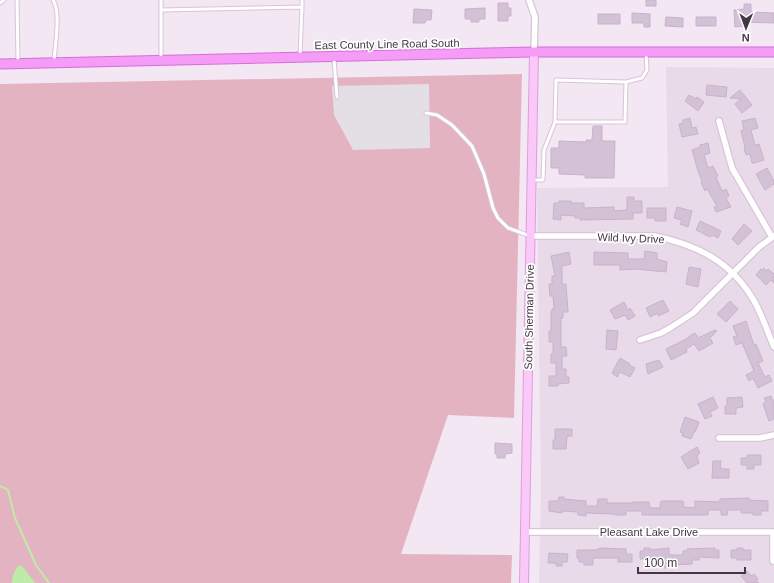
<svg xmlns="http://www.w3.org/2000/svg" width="774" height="583" viewBox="0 0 774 583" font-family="Helvetica,sans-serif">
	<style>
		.residential { fill: #e9daea }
		.green { fill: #e4b3c1 }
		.parking { fill: #e3dfe4 }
		.water { fill: #beeba8 }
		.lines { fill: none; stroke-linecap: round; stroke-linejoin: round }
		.stream { stroke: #beeba8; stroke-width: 2 }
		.building { fill: #d3c1d6; stroke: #cab1cd }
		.lane-casing { stroke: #d7c5d8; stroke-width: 5 }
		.street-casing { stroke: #d7c5d8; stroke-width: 8 }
		.secondary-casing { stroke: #d8a1d8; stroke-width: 10 }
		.primary-casing { stroke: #d76ddb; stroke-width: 11 }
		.lane { stroke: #fff; stroke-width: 3 }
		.street { stroke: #fff; stroke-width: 5.5 }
		.secondary { stroke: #fbc9f9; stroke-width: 8 }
		.primary { stroke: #f59cf7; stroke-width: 9 }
		.labels { text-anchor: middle; stroke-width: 3.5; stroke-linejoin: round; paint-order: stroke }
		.street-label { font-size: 11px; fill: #433745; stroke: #fff }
	</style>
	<rect width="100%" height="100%" fill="#f2e7f2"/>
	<path class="residential" d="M666,67L774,68V583H539L541,487L537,188L668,187Z"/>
	<path class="green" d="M522,74L514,418L448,415L401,554L512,555L511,583H0V84Z"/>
	<path class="parking" d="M429,84L430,148L353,150L334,115L332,86Z"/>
	<path class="water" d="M19,565L23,567L35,583H12C12,577 15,569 19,565Z"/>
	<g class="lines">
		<path class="stream" d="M0,486L8,490L15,518L36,565L49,583"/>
	</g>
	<path class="building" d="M646,0H656V6H646Z
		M498,3H508V8H511V16H508V21H498Z
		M744,4H751V12L774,13V23L743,22V26L735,27L734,10L744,9Z
		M485,8V19H479V22H471V19H465V9Z
		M414,9L432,10L431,20H426L425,23H413Z
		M632,13L650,14V27H644V23H632Z
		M598,14H620V24H598Z
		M666,17L683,18V27L665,26Z
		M696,17H716V26H696Z
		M707,85L727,87L726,97L706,95Z
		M740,90L752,105L742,113L735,104L741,99L730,98Z
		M689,95L696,99L697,97L704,102L698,111L685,101Z
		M690,118L692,128L696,127L698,134L682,137L679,124L683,123V120Z
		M755,118L758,128L751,130L755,145L759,144L764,160L754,163H752L750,154L746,155L744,148L745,147L741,131L744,130L742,121Z
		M593,126H602V141H615L614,178H585V175L559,174V168H551V148H559V141L586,142V140H592Z
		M708,143L710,153L704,155L708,168L713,166L718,176L716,177L722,191L726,189L729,196L726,198L731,207L716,212L714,207L717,206L707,189L705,191L701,182L702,181L698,171L692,150L700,147V145Z
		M767,168L774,181V184L765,190L756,174Z
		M627,197H634V201H642V213H633V219L580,220V218H575V216L561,215V220L553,219L554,203H559V201H571V203H584V208L614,207V211L627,210Z
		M677,207L692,211L688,227L680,224L682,220L674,218Z
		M647,208H666V221H655V218H647Z
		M700,221L721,231L718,238L712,235L710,237L696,230Z
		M744,224L752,231L738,245L732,239Z
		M645,251L657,253V259L667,262L666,272L636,269L620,270V265H594V252L628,253V259H644Z
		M569,252L571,264L562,266V284H566L568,312H563V318H561V347H566L567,356H562V369H566V377H569V383L558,384V386H549V376H556V363H551V354H553V342H549V331H551V311H552V309H554L553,296H550L549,284H552V276H555L551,256Z
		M689,267L701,269L698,287L686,284Z
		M764,268L766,271L768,269L774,274V283L771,280L766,285L756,275L761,269L762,270Z
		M663,300L669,311L658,316V313L650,317L646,308Z
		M730,301L738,309L726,322L717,314Z
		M624,302L628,310L630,308L635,316L628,320L625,315L615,319L610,310Z
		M746,321L754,345L756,344L763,361L758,363L765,377L769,375L772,381L758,388L753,378L749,381L746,375L754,371L742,343L736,345L733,337L737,336L733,326Z
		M607,330L618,331L616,350L606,349Z
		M715,330L717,331L710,338L713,343L699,351L694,344L686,349L687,352L671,360L666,349L688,338V337L695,333L698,338Z
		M620,358L630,364L629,365L635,368L630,377L620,372L617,377L612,373Z
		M659,360L663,367L648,374L646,364Z
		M771,396L772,400H774V419L769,421L763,404L766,402L764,398Z
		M713,397L718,408L710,412L712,416L705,419L698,404Z
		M742,397L743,407L736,408V414H725V406H727V398Z
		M685,417L699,422L695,432H694L691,439L682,436L683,433L680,432Z
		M555,429H572V436H567L566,449H553V440H555Z
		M495,443L512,444V453L505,454V458H497V454H495Z
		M697,447L700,453L697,456L699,463L688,469L681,457Z
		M747,455H761V465H754V469H747V465H741V458H747Z
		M713,461H721L720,468H722V469H729V478H712Z
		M559,497H564V499L586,501V506H597L598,499H607V503H633V502H649L650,508H660L661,501H683L684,507L695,508V501L720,502V499L749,498V500L768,501V511H761V515H753V513H741V510H728L727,515H721V510H708V515H642V511H626V515H617L613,514L586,513V516L578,515V512L562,511V513L549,511V501H558Z
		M602,548L626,549V554H632V562H618V558H593V565H584V562H579V558H577V550H598V549Z
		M644,548H650V550L669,548V554L671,555H683V551H687V549L715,548V550H719V558L699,557V560H692V564L670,565V568H664V560H644V559H640V551H644Z
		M737,548H743V550H751V560H737V558H731V550H737Z
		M549,553L568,554L567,562H562V566H556V563H548Z
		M747,571L752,576L754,574L758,579L756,580L759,583H747L741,576Z"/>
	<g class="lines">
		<defs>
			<path id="lane" d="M17,0L18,62
				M53,0C61,12 55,46 54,61
				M0,3L4,0
				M302,7V0
				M161,10V0
				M334,59L337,97
				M161,60V10L302,7L300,56
				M426,113L437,115L452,125L472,146L484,174L493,208L498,218L508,228L530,236
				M555,122H625L626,82
				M532,180H543L544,150L555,122L556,80L626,82L642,78L647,70L646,54"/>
			<path id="street" d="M529,0L535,17L534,52
				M719,121L732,168L772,237
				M531,236H655C697,245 730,261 753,299C762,314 767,331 774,347
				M640,340L661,333L670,328L693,313L759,247L774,236
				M719,438H760L774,435
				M525,532H774
				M773,532V561"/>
			<path id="secondary" d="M524,583L534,52"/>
			<path id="primary" d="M0,64L534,52H774"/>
		</defs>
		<use href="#lane" class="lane-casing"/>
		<use href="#street" class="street-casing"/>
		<use href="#secondary" class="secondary-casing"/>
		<use href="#primary" class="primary-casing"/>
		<use href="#lane" class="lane"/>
		<use href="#street" class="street"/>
		<use href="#secondary" class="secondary"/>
		<use href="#primary" class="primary"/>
	</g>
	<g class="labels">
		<g class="street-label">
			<text transform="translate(387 44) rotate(-1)" y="4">East County Line Road South</text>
			<text transform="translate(631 238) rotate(2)" y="4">Wild Ivy Drive</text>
			<text transform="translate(529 317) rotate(-89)" y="4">South Sherman Drive</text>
			<text x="649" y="536">Pleasant Lake Drive</text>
		</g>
	</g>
	<g transform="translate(746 28) rotate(181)" stroke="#ffffff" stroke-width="3" paint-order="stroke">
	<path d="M0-3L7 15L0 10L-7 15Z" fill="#433745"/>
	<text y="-6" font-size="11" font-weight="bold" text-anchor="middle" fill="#433745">N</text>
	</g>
	<path d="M638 567v6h107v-6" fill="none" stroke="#433745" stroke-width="2"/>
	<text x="644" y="567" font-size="12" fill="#433745" stroke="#ffffff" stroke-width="3" paint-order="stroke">100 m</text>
</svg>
